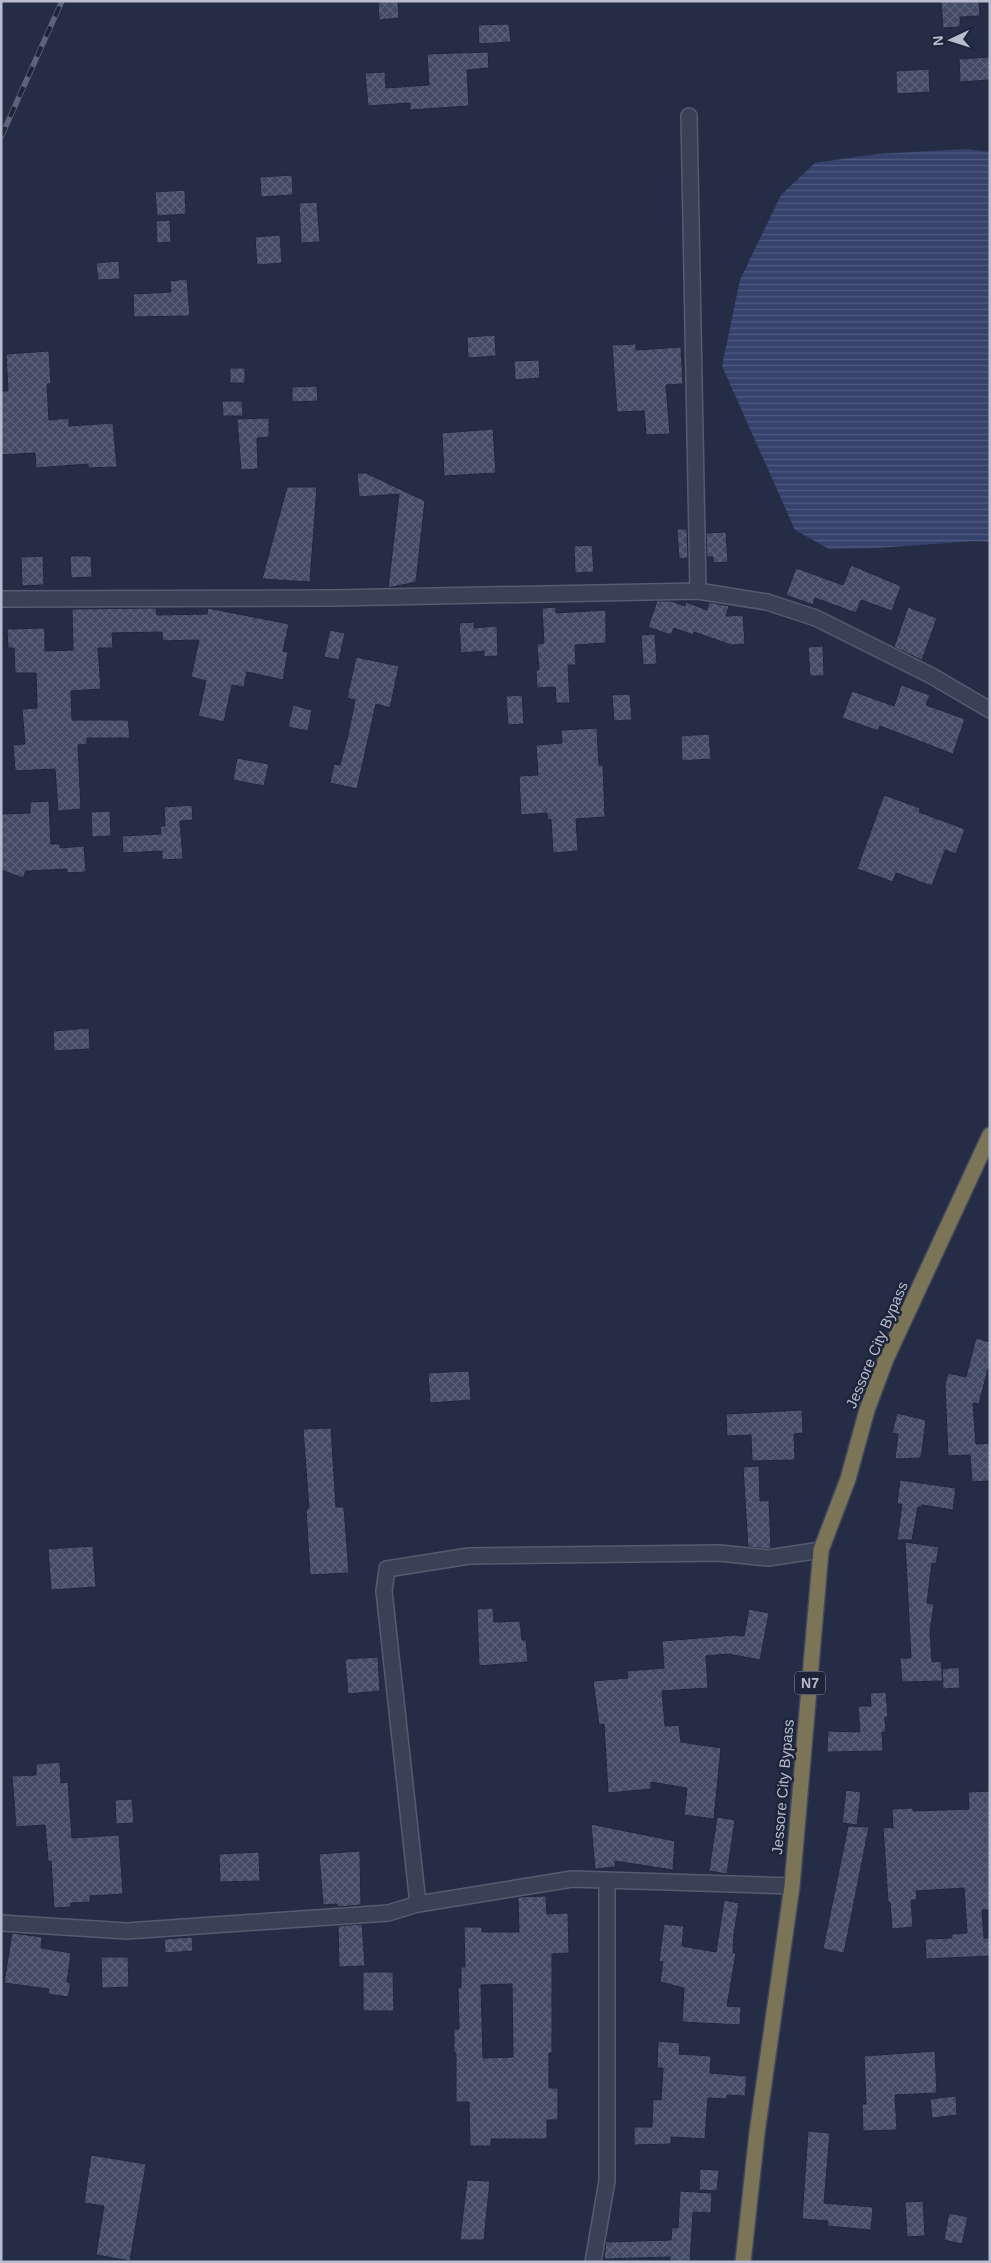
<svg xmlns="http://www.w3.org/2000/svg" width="991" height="2263" viewBox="0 0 991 2263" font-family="Arial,sans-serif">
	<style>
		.water { fill: url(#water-rules) }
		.building { fill: url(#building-cross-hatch); stroke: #20273d; fill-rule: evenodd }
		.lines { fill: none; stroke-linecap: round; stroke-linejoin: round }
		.minor-casing { stroke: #565b70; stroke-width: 18 }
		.highway-casing { stroke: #41485d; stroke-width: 18 }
		.minor { stroke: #3a4055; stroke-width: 15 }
		.highway { stroke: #7c7456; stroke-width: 15 }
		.rail-casing { stroke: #5c637c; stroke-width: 5.5 }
		.rail { stroke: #1e253b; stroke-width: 4; stroke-dasharray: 11; stroke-linecap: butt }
		.labels { text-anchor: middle; stroke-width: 5; stroke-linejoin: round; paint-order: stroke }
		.shield { fill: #1e253b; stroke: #8a8fa2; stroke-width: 1 }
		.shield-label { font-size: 14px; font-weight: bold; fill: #b8bcce }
		.street-label { font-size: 15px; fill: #b8bcce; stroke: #1e253b }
	</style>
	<defs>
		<pattern id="water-rules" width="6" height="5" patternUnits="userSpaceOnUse" patternTransform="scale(1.25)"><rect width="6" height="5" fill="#36426c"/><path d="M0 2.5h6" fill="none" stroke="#515b80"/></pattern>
		<pattern id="building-cross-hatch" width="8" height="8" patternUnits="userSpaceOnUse" patternTransform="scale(1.25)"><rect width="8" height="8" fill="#424a66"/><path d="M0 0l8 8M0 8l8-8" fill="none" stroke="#5b627b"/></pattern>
	</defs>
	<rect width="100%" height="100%" fill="#252d46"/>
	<path class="water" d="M966,149L990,152V542L975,541L877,548L829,549L795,530L722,366L740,280L781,195L815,163L877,154Z"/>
	<path class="building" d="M378,1H398L399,18L379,20Z
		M941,1H979L980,16L960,17V27L943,28Z
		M509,24L511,42L479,44L478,25Z
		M488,52L489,68L467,70L469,106L410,110V103L368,106L365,73L385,72L386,88L429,85L427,54Z
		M990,57V80L960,82L959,59Z
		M929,69L930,92L897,94L896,71Z
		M292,175L293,195L261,197L260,177Z
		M185,190L186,214L157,216L155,192Z
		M317,202L320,242L301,243L299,203Z
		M170,220L171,242L157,243L156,221Z
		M280,235L282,263L257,265L255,237Z
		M119,261L120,279L98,280L96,263Z
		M187,279L190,316L134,317L133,294L171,292L170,281Z
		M495,335L496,356L468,358L467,337Z
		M636,344V350L681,347L683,384L666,385L670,434L646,435L644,411L617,412L612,345Z
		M49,351L51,384H47L49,420L69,418V426L113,423L117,467L88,468V464L36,468L35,453L1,455V391H8L6,354Z
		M539,360L540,378L515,380L514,361Z
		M230,368H245V383H230Z
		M317,386L318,401L292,402V387Z
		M222,401H242L243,416H223Z
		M269,418V437L257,438L258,469L241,470L237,419Z
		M493,429L496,473L444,476L442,433Z
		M357,473H366L425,501L416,582L388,588L399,494L359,497Z
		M287,487H317L310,582L262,579Z
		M677,529H687L688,558L679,559Z
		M726,532L728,562L713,563V557H707L706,533Z
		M592,545L594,572L575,573L574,546Z
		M43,556L44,585L22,586L21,557Z
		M70,556H91L92,577L71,578Z
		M851,565L901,586L892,611L861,600L856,613L815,598L813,605L786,595L796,568L843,585Z
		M657,601H671L685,606L686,602L707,610L709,602L729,606L726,616L743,615L745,644L731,645L694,632L693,635L674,628L671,635L648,627Z
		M556,607V613L606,610V643L575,645L576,665H568L570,703H556L555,687L537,688L536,670H539L537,644L544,643L542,608Z
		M908,607L937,618L922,660L894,647Z
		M156,608L157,615L207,614L208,608L289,624L283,651L288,652L283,680L247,672L244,687L232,685L224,722L198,716L206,681L191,677L199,640L163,641L162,632L112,633L113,648H98L101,689L71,691L72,720H128L130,738H87V744L78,745L81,809L58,811L55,769L15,771L13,745L25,744L22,709L37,708L36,673H15L14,648H8L7,629L45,628V651L73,650L72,609Z
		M474,622V628L497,626L498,656L484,657V651L461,653L459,623Z
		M330,630L345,633L339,660L324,657Z
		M655,634L657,664L643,665L641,635Z
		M823,646L824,676H810L808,647Z
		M356,657L399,666L390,708L376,704L357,789L330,783L334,764L340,765L348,735L355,700L347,698Z
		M901,685L930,695L926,705L965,719L953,754L880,726L878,731L842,718L852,691L894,706Z
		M630,694L632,720L614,721L612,695Z
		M522,695L524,724L508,725L506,696Z
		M293,705L312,710L308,731L288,727Z
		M597,728L599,765H603L605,817L576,819L578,851L553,853L551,819L548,820L547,813L521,815L519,776L538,775L536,745L562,743L561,730Z
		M709,734L711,759L682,761L681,736Z
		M237,758L269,764L264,786L233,780Z
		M884,795L920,808L919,812L965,829L956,854L945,850L932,886L896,873L893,882L857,869Z
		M49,801L51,844H60V848L84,846L86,872L67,873V869L26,871L23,878L1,870V814L30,813V802Z
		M192,805L193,820L180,821L183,859L162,860V851L123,853L122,836L161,834L160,826H165L164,807Z
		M110,811L111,836L92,837L91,812Z
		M89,1028L90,1049L54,1051L53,1031Z
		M976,1338L990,1342V1369H988L979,1404L973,1403L976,1444L990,1443V1481L972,1482L970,1455L948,1456L945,1385L948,1373L966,1377Z
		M469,1371L471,1400L430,1403L428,1373Z
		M802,1410L803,1433L794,1434L795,1460L752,1461L751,1435L727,1436L726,1414Z
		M897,1413L926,1420L921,1458L895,1459L898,1434L892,1433Z
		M331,1428L336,1507H344L349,1573L310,1575L306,1509H309L303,1429Z
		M759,1466L760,1501L769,1500L771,1548L768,1549L748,1547L743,1467Z
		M900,1480L956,1488L953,1510L922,1505V1507H918L912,1540H897L902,1504H897Z
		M905,1542L939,1547L936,1564L932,1563L927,1603L934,1604L930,1631L932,1662L941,1661L943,1681L902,1682L900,1658H911Z
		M93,1546L96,1587L51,1590L48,1549Z
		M493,1608L494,1622L520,1621L522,1640H526L528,1662L479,1666L477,1609Z
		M749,1609L769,1613L760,1660L728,1654L706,1656L708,1688L662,1691L665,1726L679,1725L681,1742L721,1748L714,1819L684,1815L687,1788L651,1782V1789L608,1793L604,1724L599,1725L593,1681L628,1678L627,1671L664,1668L662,1641L735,1635L744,1636Z
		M378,1657L380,1691L348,1694L345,1659Z
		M959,1667L960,1688L943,1689L942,1669Z
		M886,1692L888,1717H885L886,1732H882L883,1751L827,1752L828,1731L860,1732L858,1706H871L870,1693Z
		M60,1762L61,1783L68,1782L72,1838L119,1835L123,1894L90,1896V1902L71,1903V1907L54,1908L51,1861H48L45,1825L16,1827L12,1776L36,1775V1764Z
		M846,1790L861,1792L857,1825L842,1823Z
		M990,1791V1910H982L984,1938H990V1956L926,1959L925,1939L952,1938V1934L967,1933L964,1888L916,1891L917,1900H911L913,1927L892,1929L890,1902H888L883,1827L893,1828L892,1809L913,1808V1811L969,1809L968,1792Z
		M132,1799L134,1823L116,1824L115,1800Z
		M717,1817L735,1820L727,1874L709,1871Z
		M591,1824L675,1841L673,1870L615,1861V1867L595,1869Z
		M848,1826L869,1827L844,1953L823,1949Z
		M360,1851L361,1905L337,1907V1904L323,1905L319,1854Z
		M259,1852L260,1881L220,1882L219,1854Z
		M546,1896L547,1914L568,1913L569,1953L552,1954V2053H549V2088H558V2120H547V2139H491V2146H470L469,2102H456V2053H454V2029H459L458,1988H461V1967H465L464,1927H482V1932H519L518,1897ZM512,1984L513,2057L483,2058L481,1985Z
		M724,1900L739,1903L734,1934L733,1953H736L727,2006L741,2007L740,2025L682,2022L684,1988L660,1982L663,1962L659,1961L664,1924L684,1926L682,1946L716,1952Z
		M362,1924L365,1966L339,1967L338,1926Z
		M12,1933L42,1937L41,1948L71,1953L67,1982L71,1983L68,1997L48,1994L49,1989L4,1983Z
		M192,1937L193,1951L165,1953L164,1939Z
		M101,1957H128L129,1987L102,1988Z
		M363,1972H393L394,2011H363Z
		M658,2041L680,2043L679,2054L711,2056L710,2073L747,2076L745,2096L727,2095V2099L708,2098L705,2139L671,2137V2144L634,2145V2127H652L653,2099L661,2100L663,2068H657Z
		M935,2051L937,2093L895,2095L897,2130L863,2131L862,2104H866L864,2056Z
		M956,2096L957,2115L932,2118L930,2099Z
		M808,2131L830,2133L824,2203L873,2207L871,2230L827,2226L828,2221L802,2219Z
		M91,2155L146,2164L130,2261L96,2255L104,2206L84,2203Z
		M700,2169L719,2170L717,2191L699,2190Z
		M467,2180L490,2181L484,2240H460Z
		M680,2191L712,2193L711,2213L693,2212L690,2262H670V2257L604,2259L606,2242L671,2240L672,2227L678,2228Z
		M923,2201L925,2236L907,2237L905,2202Z
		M949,2213L968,2217L962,2244L944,2240Z"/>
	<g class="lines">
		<defs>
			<path id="minor" d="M698,591L767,602L816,618L932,676L990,710
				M1,599L334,598L698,591L689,116
				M418,1904L384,1591L387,1569L469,1556L719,1553L768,1558L821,1550
				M1,1923L127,1931L388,1913L418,1904L572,1879L792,1886
				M593,2262L607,2181V1880"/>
			<path id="highway" d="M743,2262L757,2133L792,1886L821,1550L848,1479L867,1410L886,1359L990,1135"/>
		</defs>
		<use href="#minor" class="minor-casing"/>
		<use href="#highway" class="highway-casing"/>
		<use href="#minor" class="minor"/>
		<use href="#highway" class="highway"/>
		<defs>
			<path id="rail" d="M1,137L62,1"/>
		</defs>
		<use href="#rail" class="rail-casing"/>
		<use href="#rail" class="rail"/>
	</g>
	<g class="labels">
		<rect class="shield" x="795" y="1671.5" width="30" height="23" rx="4"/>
		<g class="shield-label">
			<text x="810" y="1688">N7</text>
		</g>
		<g class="street-label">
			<text transform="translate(877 1345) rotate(-67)" y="5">Jessore City Bypass</text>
			<text transform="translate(783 1787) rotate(-85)" y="5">Jessore City Bypass</text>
		</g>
	</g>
	<rect width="991" height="2263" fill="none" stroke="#b8bcce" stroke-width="5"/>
	<g transform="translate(951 40) rotate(266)" stroke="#1e253b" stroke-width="4" paint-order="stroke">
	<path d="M0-4L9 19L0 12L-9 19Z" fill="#b8bcce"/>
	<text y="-8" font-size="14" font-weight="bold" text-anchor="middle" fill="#b8bcce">N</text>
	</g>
</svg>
